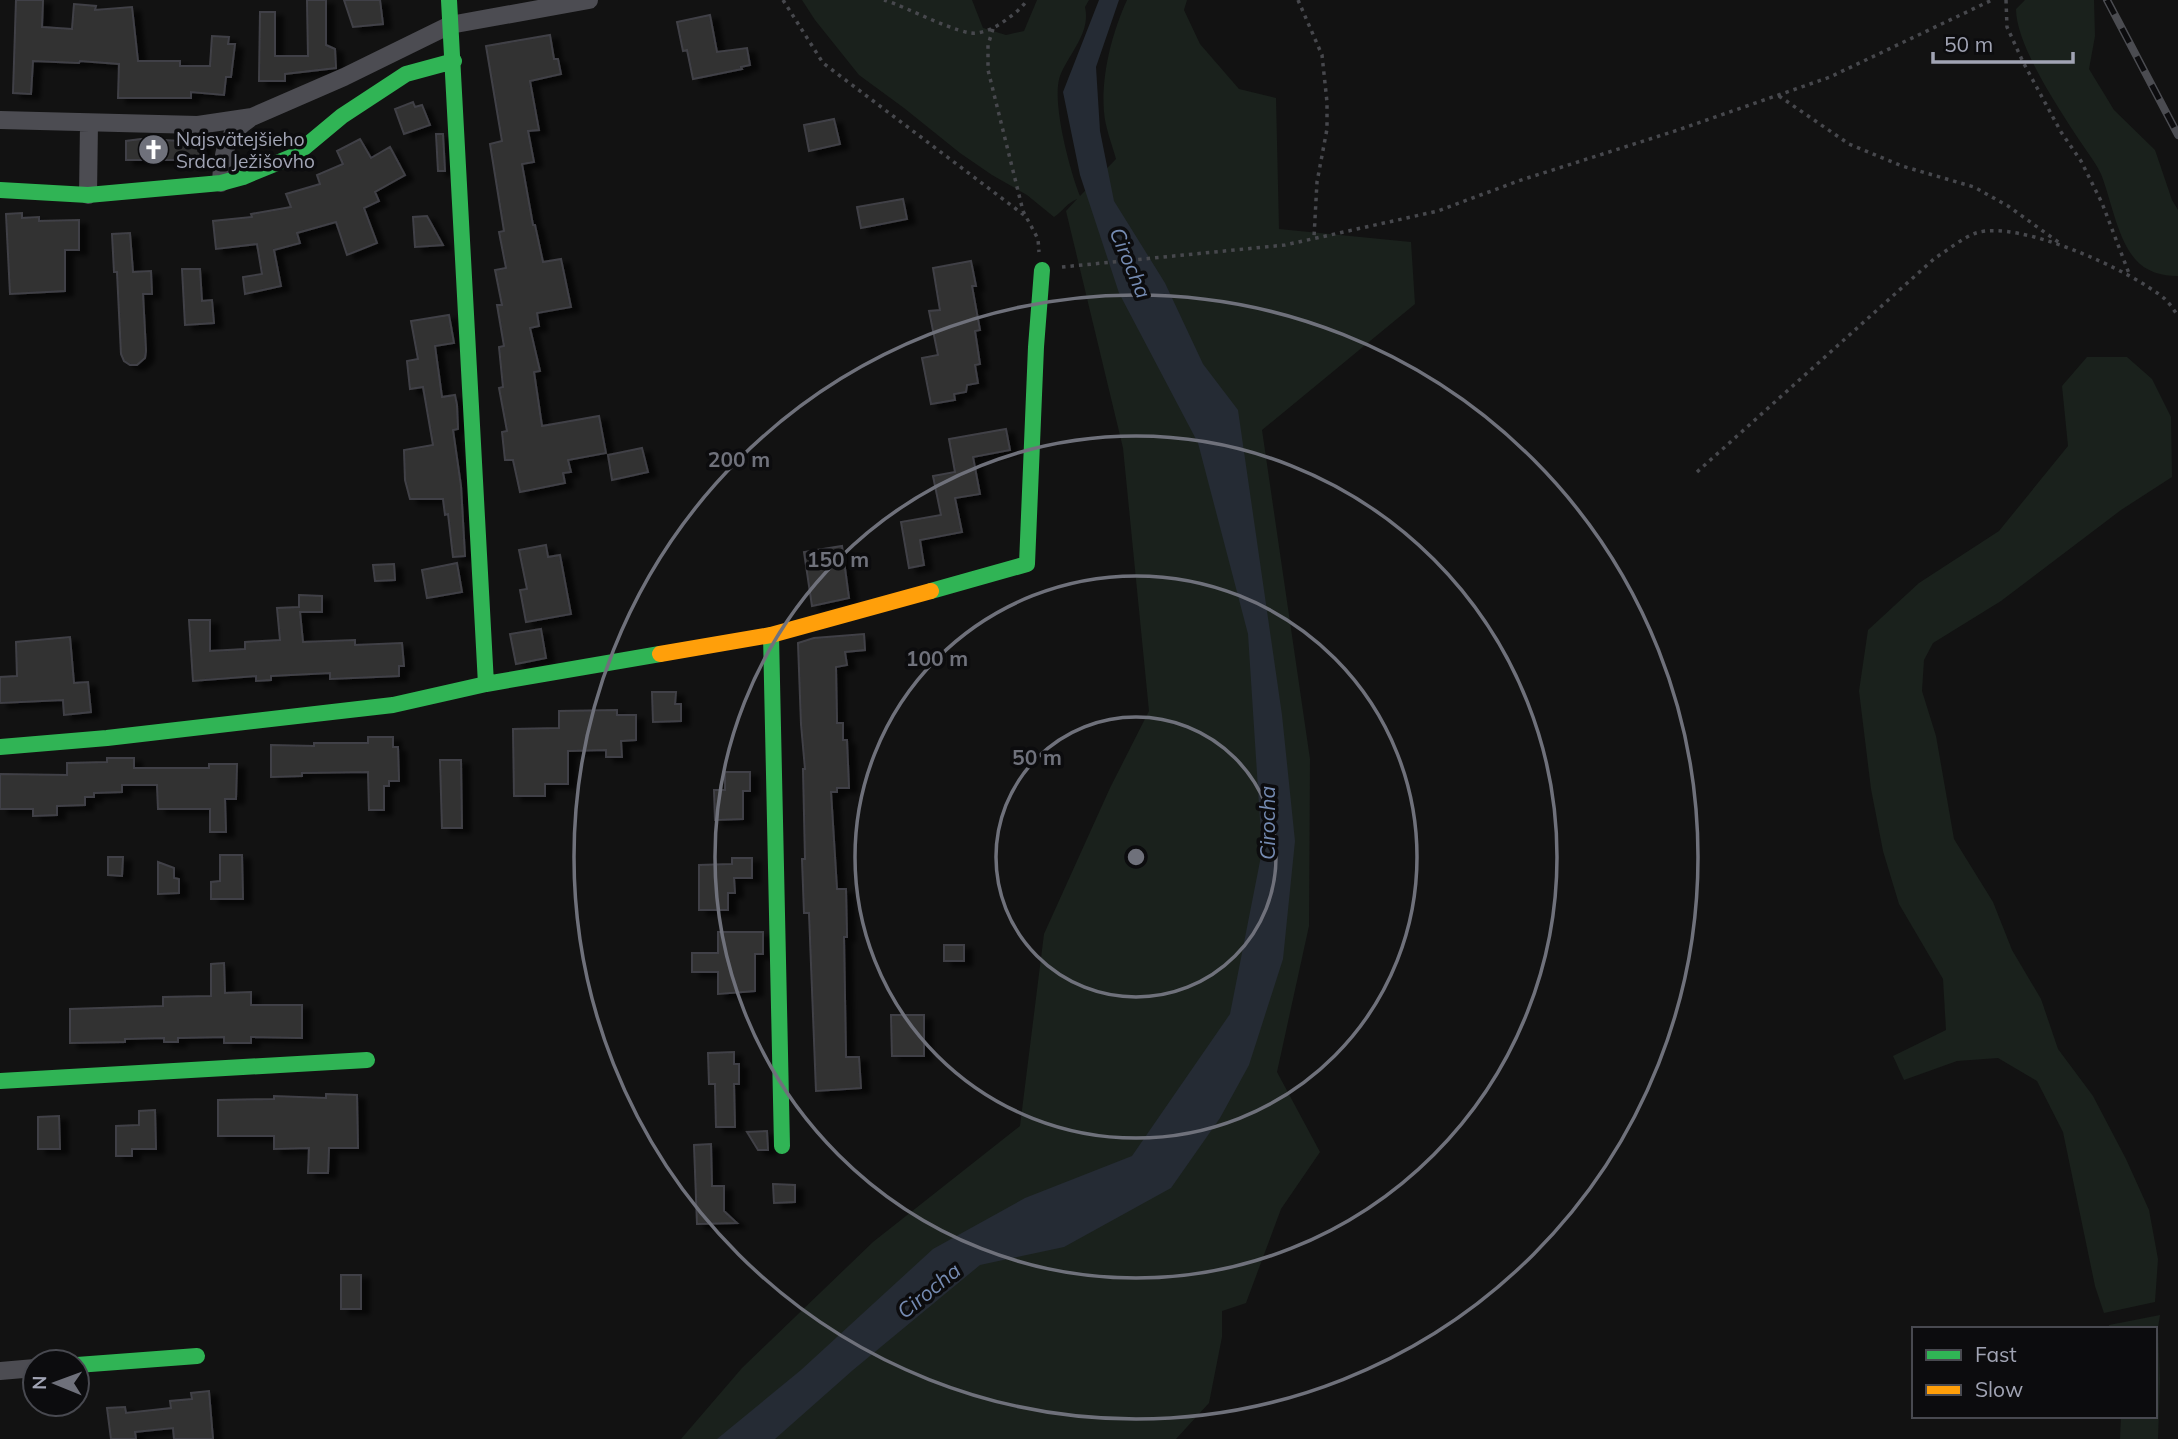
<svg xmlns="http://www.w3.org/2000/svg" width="2178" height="1439" viewBox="0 0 2178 1439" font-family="Mulish,sans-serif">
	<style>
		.green { fill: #1a211c }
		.water { fill: #252b34 }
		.building { fill: #303031; stroke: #414146; stroke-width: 2; filter: url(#shadow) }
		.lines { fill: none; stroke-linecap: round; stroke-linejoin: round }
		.path { stroke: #47484d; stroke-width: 3.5; stroke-dasharray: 3.5 5; stroke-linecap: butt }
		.street { stroke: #4c4c52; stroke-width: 18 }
		.fast { stroke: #30b455; stroke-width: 16 }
		.slow { stroke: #ff9f0a; stroke-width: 16 }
		.rail-casing { stroke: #4b4c51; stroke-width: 8 }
		.rail { stroke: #0c0c0e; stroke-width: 5; stroke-dasharray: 16; stroke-linecap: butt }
		.ring { fill: none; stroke: #6f717b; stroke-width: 3.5 }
		.labels { text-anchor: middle; stroke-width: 7; stroke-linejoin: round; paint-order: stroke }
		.poi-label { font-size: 19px; fill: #a1a4b4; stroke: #0c0c0e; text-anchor: start }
		.water-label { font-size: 21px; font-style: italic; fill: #758bb2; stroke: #0c0c0e }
		.centre { fill: #6f717b; stroke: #0c0c0e; stroke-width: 3.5 }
		.ring-label { font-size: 21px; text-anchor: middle; font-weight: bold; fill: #6f717b; stroke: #0c0c0e; stroke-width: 7; stroke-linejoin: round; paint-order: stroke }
	</style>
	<defs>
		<filter id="shadow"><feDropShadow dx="8" dy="4.5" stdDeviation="2" flood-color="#0009"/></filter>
	</defs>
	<rect width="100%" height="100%" fill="#121212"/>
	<path class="green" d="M802,0H972L983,28L1006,35L1024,31L1037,0H1089L1085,7C1091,33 1069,53 1060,76C1051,101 1070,171 1080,196L1116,159C1112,144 1105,127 1104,112C1101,75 1112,33 1127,0H1187L1184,10L1200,44L1239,89L1276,98L1279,229L1411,242L1415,304L1262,430L1310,759L1309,926L1277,1072L1320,1152L1281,1209L1246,1303L1222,1311V1337L1209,1403L1176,1439H681L742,1368L873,1242L1020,1126L1044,934L1110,788L1149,711L1123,448L1066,211L1077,199C1067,203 1063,211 1054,217L1027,195L992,175L960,153L904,108L859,75L815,20Z
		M2025,0H2094L2095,36L2089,69L2114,110L2155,150L2172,200L2178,210V276C2162,276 2146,272 2135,259C2117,238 2111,199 2101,174C2097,165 2090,156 2084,147C2063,115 2016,47 2016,9Z
		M2087,357H2127L2152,379L2171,417L2172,477L2121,510L2001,601L1933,643L1924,660L1922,691L1936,736L1954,839L1993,902L2012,950L2041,999L2058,1049L2093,1096L2126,1159L2149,1210L2158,1259L2155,1302L2104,1313L2095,1286L2063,1132L2037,1081L1998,1058L1957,1061L1904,1080L1893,1056L1946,1030L1943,979L1899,904L1883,851L1871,789L1859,691L1868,630L1919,583L1999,531L2068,446L2062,386Z
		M2160,1315L2158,1328L2160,1379L2158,1439H2120L2121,1416H2155V1329H2109V1325Z"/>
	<path class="water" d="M1099,0H1119L1096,67L1100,131L1114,201L1165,283L1203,364L1238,410L1282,715L1295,841L1283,959L1249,1065L1220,1118L1171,1188L1064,1247L980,1265L853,1370L775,1439H717L801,1370L933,1249L1025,1198L1132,1156L1230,1014L1262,851L1248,634L1198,443L1119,293L1080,175L1063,92Z"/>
	<path class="building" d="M16,0H43L42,27L72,29L74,4L96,6L95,10L132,7L138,61H180V66H210L212,36L229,37L228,44H235L231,77H226L224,95L191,92V98H118L119,64L80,61L79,63L33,61L31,94L13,93Z
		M307,0H326V45L335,49L336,68L285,74V81H259L260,12H275V56H308Z
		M344,0H380L383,24L353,27Z
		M710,15L717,52L747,48L750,65L741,67L742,69L693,79L687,50L683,51L677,22Z
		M550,35L554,59H558L561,74L530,81L539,130L528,131L534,162L522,164L533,225H535L543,262L561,259L571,307L537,313L539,326L530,328L540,371L534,372L542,426L599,416L606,453L568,460L571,472L563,473L565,483L520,492L513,460H505L502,432L507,431L499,388L503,387L499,347L504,346L497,305H502L495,270L506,268L499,232L504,231L490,144L502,141L486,46Z
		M413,102L415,107L422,105L430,125L404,134L395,109Z
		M834,119L840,144L809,151L804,125Z
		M436,134H443L445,171H438Z
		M141,139L203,142V157H184L173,160H126V141Z
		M360,139L371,158L390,147L405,175L375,192L379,201L364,208L377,243L347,255L336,222L297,233L300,243L274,250L281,286L245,294L243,277L262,274L257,244L216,249L213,221L252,217L251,214L291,207L286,194L320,184L317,175L343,164L337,151Z
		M903,199L907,219L861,228L857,207Z
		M22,213V218L39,217V221L79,220V250H65V291L10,294L6,214Z
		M427,216L443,245L415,247L413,217Z
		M130,233L133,272L151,271L152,294H143L146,351L145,358L137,365H130L124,361L121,354L117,272H114L112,234Z
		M971,261L976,286H972L980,330L975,331L980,364L975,365L978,383L967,385L966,392L954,394L955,400L931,404L922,358L938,355L929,311L940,310L933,268Z
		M182,269H200L202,301L212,300L214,323L185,325Z
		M449,315L454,343L435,346L442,397L455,395L457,405L458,429L453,430L461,486L465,556L453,557L448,514L445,515L443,499H410L405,480L404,450L433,445L423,387L410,389L407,361L418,359L411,321Z
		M1006,429L1010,450L973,457L980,494L955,498L962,532L920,540L924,565L909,568L901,522L941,515L933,476L955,472L949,439Z
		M642,448L648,472L612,480L608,455Z
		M546,545L548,557L560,555L571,614L526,622L520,590L527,589L519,550Z
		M842,546L849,598L812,606L804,552Z
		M457,563L462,592L427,598L422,570Z
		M394,564L395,580L375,581L373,565Z
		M299,595L322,596V612H300L303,642L355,640V645L402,643L404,666H399V676L330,679V673L271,676V680L256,681V676L193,681L189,620H210V651L245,649V642L280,640L277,608L299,607Z
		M541,629L546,658L516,664L510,634Z
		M864,634L865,650L845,652L847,665L836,667L837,723H843V740H847L849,788H837V792H831L837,889H846L847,937H844L846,1057H859L861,1088L816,1091L809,913H804L802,859H805L803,769H805L801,724L798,643L814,638Z
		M70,637L74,683L88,682L91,712L64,715L63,700L0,703V677L17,676L16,642Z
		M652,692H676L675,704H681V721L653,722Z
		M617,710V715H636V740L621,741L622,757H606V750L568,751V784H545V796H514L513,729L559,728V711Z
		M368,737H393V747H398L399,781H389V786H384V810H369L368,772L302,773V776L271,777V745L314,746V743H368Z
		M107,758H134V768H209V764H237L236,799H225L226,832H210V809H158L157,785H122V792L94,793V797H85V805L57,806V815L33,816V809H0V774L67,775V763L107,762Z
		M440,760H461L462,828H442Z
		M725,772H750V791H743V819L715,820L714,790H725Z
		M220,855H242L243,899H211V882L220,881Z
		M108,857H123L122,876L108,875Z
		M732,858H752V878H734L735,893H728V910H699V865L732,864Z
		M158,862L174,868V878L179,879V893L158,894Z
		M718,932H763V954H755V991L718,994V972H692V953H718Z
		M944,945H964V961H944Z
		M224,963L225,993L251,992V1005H302V1038L251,1037V1043H224V1037L178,1038V1042H164V1038L125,1039V1042L70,1043V1009L163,1006V997L211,996V964Z
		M891,1015H924V1056H892Z
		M734,1052V1064H739V1084H734L735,1127H716L715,1084H709L708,1053Z
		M326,1094L357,1095L358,1148H329L328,1173H308L309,1148L274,1149V1136H218V1100L274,1099V1096L326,1098Z
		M155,1110L156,1149H132V1156H116V1126L139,1125V1111Z
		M59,1116L60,1149H38V1117Z
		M767,1131L768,1150H758L747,1132Z
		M711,1144L712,1186H724V1211L737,1223L697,1224L694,1145Z
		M773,1184L795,1185V1202L774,1203Z
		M341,1275H361V1309H341Z
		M209,1391L213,1439H174L173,1428L135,1432L136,1439H111L107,1408L125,1407L126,1413L171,1408L170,1401L192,1399L191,1393Z"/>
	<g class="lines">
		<path class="path" d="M783,0L823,63L1024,215
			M884,0C905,6 960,36 977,33C989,31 998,26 1007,19C1014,14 1022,8 1027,0
			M1298,0L1322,55L1327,102V129L1317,182L1314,237
			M2006,0L2007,27L2023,62L2061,132L2081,161L2102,203L2130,276
			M993,29L988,45V70L1023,211L1038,239L1039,252
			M1779,96L1849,144L1902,166L1974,187L2008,206L2061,244
			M1062,267L1285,245L1438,211L1518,181L1678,130L1830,77L1992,0
			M1697,472L1935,258C1948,250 1962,238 1976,233C2019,219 2132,271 2165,299C2170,304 2174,310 2178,316"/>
		<path class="street" d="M0,120L198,125L252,117L344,77L450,25L589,0
			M221,183C222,156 225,134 249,119
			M88,195L89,123
			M0,1371L35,1368"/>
		<path class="fast" d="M449,0L486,684
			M0,190L88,195L221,183L243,177L294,156L342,116L406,74L454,61
			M931,591L1027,564L1036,347L1042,270
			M771,635L782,1146
			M0,747L107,738L393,705L486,684L660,654
			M0,1081L367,1060
			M77,1365L197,1356"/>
		<path class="slow" d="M660,654L771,635L931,591"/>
		<defs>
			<path id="rail" d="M2107,0L2178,135"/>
		</defs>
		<use href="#rail" class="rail-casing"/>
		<use href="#rail" class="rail"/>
	</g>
	<g class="ring">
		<circle cx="1136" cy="857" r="140"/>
		<circle cx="1136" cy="857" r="281"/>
		<circle cx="1136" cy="857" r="421"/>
		<circle cx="1136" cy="857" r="562"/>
	</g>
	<defs>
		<symbol id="church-disc" viewBox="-11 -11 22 22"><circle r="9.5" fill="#6f717b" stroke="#0c0c0e"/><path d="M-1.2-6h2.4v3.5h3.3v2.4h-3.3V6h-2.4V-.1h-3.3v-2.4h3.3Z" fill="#fff"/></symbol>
	</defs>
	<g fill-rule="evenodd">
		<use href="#church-disc" x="136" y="132" width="35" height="35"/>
	</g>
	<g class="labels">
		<g class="poi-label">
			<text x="176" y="146">Najsvätejšieho<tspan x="176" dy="22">Srdca Ježišovho</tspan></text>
		</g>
		<g class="water-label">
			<text transform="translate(1130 263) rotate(67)" y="7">Cirocha</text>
			<text transform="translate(1268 823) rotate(-90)" y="7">Cirocha</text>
			<text transform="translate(929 1291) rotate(-39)" y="7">Cirocha</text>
		</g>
	</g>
	<circle cx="1136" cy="857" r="10" class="centre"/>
	<g class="ring-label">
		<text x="739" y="467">200 m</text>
		<text x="838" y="567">150 m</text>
		<text x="937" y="666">100 m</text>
		<text x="1037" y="765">50 m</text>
	</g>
	<rect x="1912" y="1327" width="245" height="91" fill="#0c0c0e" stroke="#484950" stroke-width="2"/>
	<rect x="1926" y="1350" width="35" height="10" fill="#30b455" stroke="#484950" stroke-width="2"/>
	<text x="1975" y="1362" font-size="21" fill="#a1a4b4">Fast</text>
	<rect x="1926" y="1385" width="35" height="10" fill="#ff9f0a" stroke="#484950" stroke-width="2"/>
	<text x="1975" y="1397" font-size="21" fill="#a1a4b4">Slow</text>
	<g transform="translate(56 1383) rotate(271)"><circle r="33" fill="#0c0c0e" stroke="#484950" stroke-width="2"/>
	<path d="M0-5L12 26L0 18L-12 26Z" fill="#6f717b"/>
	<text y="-10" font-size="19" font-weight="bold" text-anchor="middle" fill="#a1a4b4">N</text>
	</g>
	<path d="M1933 52v10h140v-10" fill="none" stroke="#a1a4b4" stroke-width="3.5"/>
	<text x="1944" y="52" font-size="21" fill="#a1a4b4" stroke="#0c0c0e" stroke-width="5" paint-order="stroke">50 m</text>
</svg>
